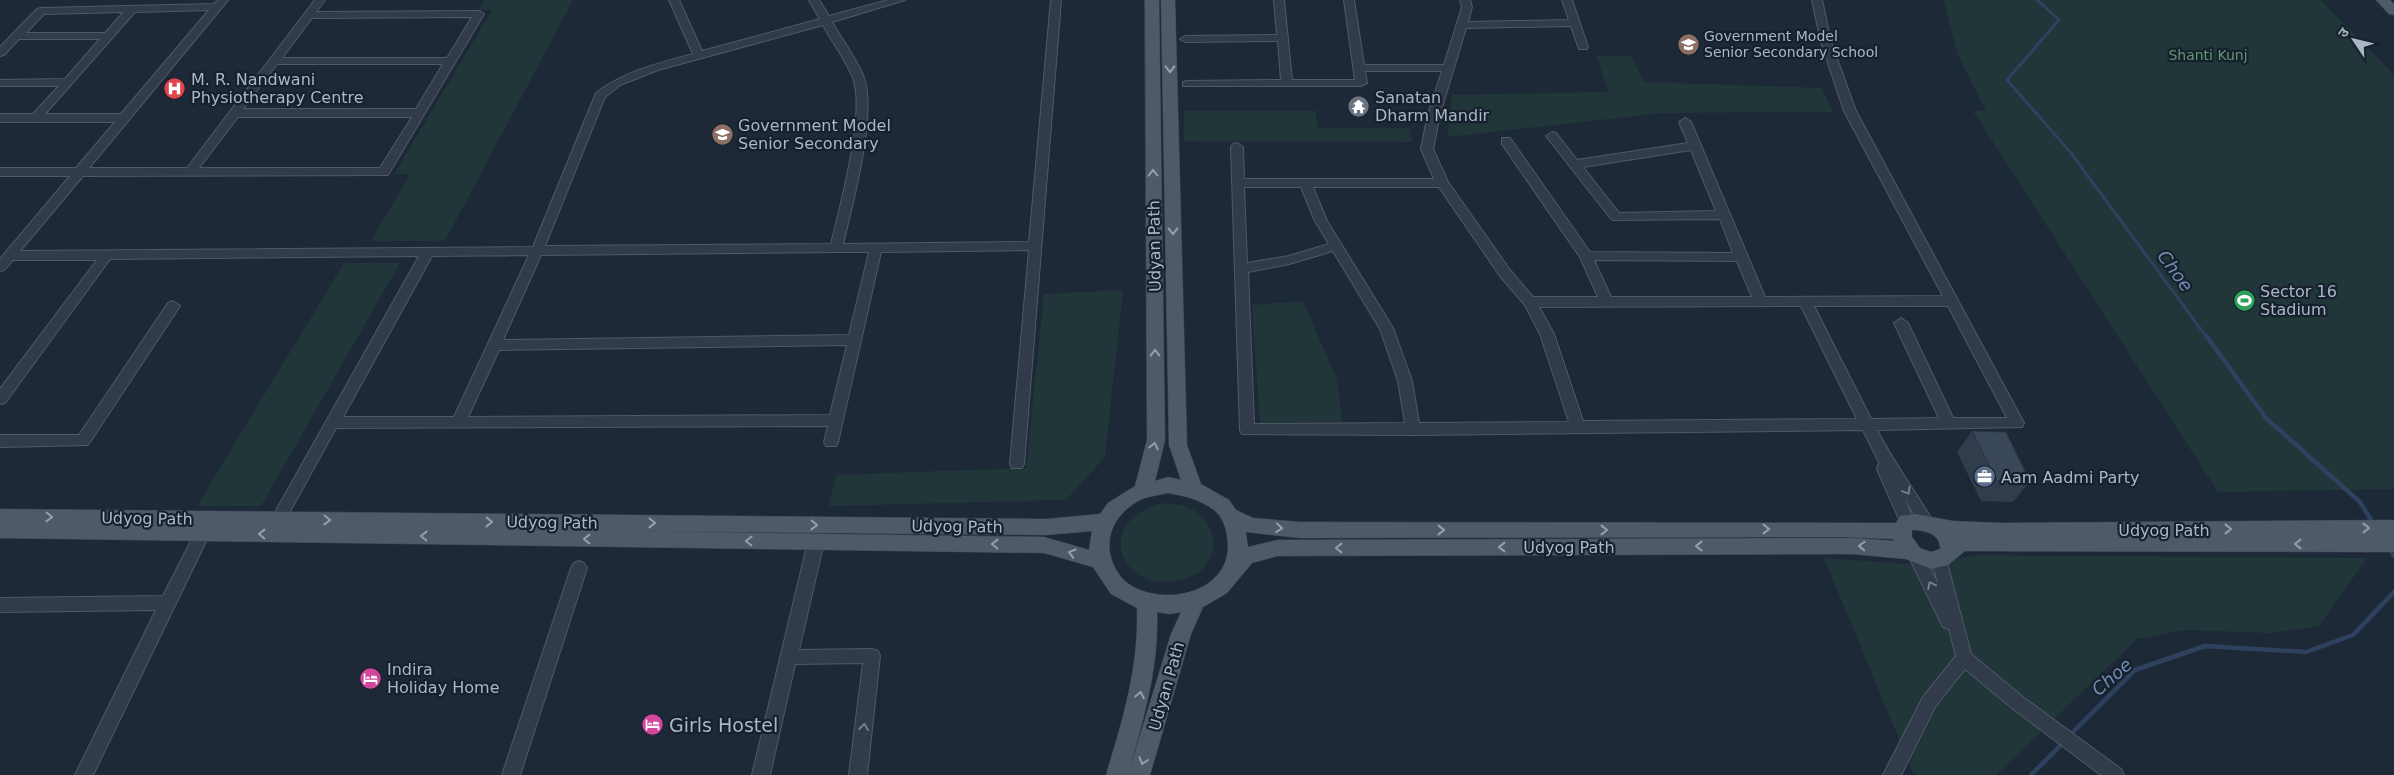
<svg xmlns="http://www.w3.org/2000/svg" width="2394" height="775" viewBox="0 0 2394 775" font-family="'DejaVu Sans','Noto Sans Devanagari',sans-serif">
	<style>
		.green { fill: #203639 }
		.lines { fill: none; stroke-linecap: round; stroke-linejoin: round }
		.stream-far1 { stroke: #2e425f; stroke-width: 3 }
		.stream { stroke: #2e425f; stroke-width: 4.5 }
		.minor-casing { stroke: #4f5967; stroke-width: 2 }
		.major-casing { stroke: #3b4452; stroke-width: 1 }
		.minor { fill: #313b49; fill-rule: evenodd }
		.major { fill: #4f5a69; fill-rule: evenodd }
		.wall { fill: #313d4d }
		.building { fill: #394759; stroke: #28323e }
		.oneway { stroke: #949faf }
		.oneway2 { stroke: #747f8e }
		.labels { text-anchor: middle; stroke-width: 4.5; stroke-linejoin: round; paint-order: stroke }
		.far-poi-label { font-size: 14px; fill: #abb6c6; stroke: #17202d; text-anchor: start }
		.far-park-label { font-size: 14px; fill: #61986e; stroke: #17202d }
		.poi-label { font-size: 16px; fill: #abb6c6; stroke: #17202d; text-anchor: start }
		.street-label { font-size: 16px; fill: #abb6c6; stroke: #17202d }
		.water-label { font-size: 18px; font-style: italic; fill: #718cb1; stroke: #17202d }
		.near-poi-label { font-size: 19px; fill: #abb6c6; stroke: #17202d; text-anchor: start }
	</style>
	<rect width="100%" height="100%" fill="#1e2938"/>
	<path class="green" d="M485,0H573L445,241H371L410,174H394L492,10H479Z
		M1944,0H2321L2394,75V489L2218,492L1973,111H1986L1958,55Z
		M1597,56H1631L1644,82L1822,88L1833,112L1663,113L1447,137L1452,95L1608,92Z
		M1184,111H1316L1317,128H1410L1412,142L1184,141Z
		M344,263H400L261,506H197Z
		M1123,290L1105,457L1066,500L829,506L836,475L1026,468L1044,294Z
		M1303,301L1337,379L1342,422L1260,423L1252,305Z
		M1165,503C1171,504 1178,504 1184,506C1212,514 1224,548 1202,569C1196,576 1187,578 1178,580C1120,595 1091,518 1165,503Z
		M1974,555L2367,558L2319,626L2270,633L2185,630L2137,639L1996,775H1917L1913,773L1824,558L1923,565Z"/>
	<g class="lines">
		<path class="stream-far1" d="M2037,0L2059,20L2007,80L2071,153L2208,339"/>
		<path class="stream" d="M2207,337L2266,418L2360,502L2373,523
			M2390,549L2394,556
			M2069,736L2135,670L2205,646L2306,652L2353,635L2394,592
			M2031,775L2065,741"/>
		<defs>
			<path id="minor" d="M218,0H228L89,168H187L315,0H325L316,12L479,11L484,14L388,175L83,176L20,251L533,247L596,93C625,71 659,63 693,54L669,0H679L702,51L820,19L809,0H819L829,16L888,0H905L832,22C842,40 857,59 864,78C877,114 852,206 843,244L1029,242L1051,0H1061L1024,464L1022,468H1012L1010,464L1029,250L881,252L838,442L836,446H826L824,442L828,426L336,428L283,524L278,526L273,524L271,520L273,516L419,256L110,259L5,403L0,404V389L97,260H13L4,270L0,271V259L70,176H0V168H76L115,122H0V114H33L59,86H0V80L65,79L100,39H19L4,55L0,56V47L37,9L41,8L214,4ZM209,10L121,114H45L135,12ZM124,12L105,33H26L44,14ZM472,17L447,58H282L312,18ZM823,25C832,42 846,60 853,78C866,112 840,207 831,244L545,246L605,97L620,85L658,70ZM277,64H443L416,109H243ZM238,117H412L380,168H199ZM836,252H869L849,335L503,340L541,255ZM529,255L454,417H343L432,256ZM847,345L830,415L468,417L499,350Z
				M1274,0H1284L1292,80H1355L1344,0H1354L1364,65H1444L1462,7L1460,0H1470L1472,7L1468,22L1569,20L1562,0H1572L1588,47L1587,49H1579L1571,26L1466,28L1440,114L1433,149L1448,182L1510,270L1533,297H1598L1580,257L1502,144V138H1510L1590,252L1733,253L1720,219L1612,220L1546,136L1552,132L1556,133L1577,160L1688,143L1679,122L1685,118L1691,122L1765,297L1943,296L1844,111L1821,42L1812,0H1822L1831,42L1856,111L2024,423L2022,427L1877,430C1892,460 1913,488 1931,518L1933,522L1931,526L1926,528L1921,526L1905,499L1914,522L1912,526L1907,528L1902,526L1877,469L1879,462L1863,430L1413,435L1242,434L1240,430L1231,147L1233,144L1237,143L1243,147L1244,179H1434L1421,149L1428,114L1442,71H1365L1367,83L1361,86H1183V82L1187,81L1281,80L1278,41L1185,42L1180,39L1185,36L1277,35ZM1691,150L1716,211L1619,213L1583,167ZM1244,187H1301L1315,221L1329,244L1289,256L1247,263ZM1313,187H1439L1500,276L1525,305L1540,334L1569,422L1419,423L1412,381L1393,328L1327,221ZM1333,251L1380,329L1398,381L1405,423L1254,424L1248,272L1289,264ZM1594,260L1737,261L1752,297H1611ZM1801,306L1857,419L1583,421L1554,334L1539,307ZM1814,306H1948L2007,418H1953L1908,323L1901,318L1894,323L1939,418L1871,419Z
				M173,301L180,306L178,309L88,445L0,447V435H79L168,303Z
				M202,527L207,529L210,533L93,775H75L156,610L0,612V598L163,596L197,529Z
				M816,536L821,537L824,542L799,650L872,649L878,651L880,656L867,775H849L863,663L795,664L770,775H752L808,542L811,537Z
				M1916,549L1921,550L1938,584L1932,560L1935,555L1940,553L1945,555L1971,654L2024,698L2121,769L2124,775H2101L2012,708L1965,669L1935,707L1901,775H1883L1923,697L1956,656L1949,629L1943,627L1908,555L1911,550Z
				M579,561L584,563L587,568L520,775H502L571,568L574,563Z"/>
			<path id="major" d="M1145,0H1159L1165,440L1155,481L1168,477L1181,480L1169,445L1161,0H1175L1187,445L1201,484L1229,500L1236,510L1253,518L1300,522L1896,523L1900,516L1915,514L1953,521L2001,523L2394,520V552L1965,551L1948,565L1931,569L1906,559L1852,554L1277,556L1252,563L1227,593L1203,607L1191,634L1150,775H1128L1171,634L1181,612L1170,614L1157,612C1159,668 1143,721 1128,775H1106C1123,719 1139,667 1137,608L1111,594L1093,567L1044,553L0,538V509L1046,519L1100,514L1108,503L1135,486L1147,440ZM1168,493C1185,496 1199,499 1214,510C1222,516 1226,527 1227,536C1235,580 1191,600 1155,594C1143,592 1129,587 1121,577C1099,549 1109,515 1142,499C1150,496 1160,495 1168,493ZM1912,530C1925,530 1941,534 1940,549L1931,552L1920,548L1912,537ZM628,531L1046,535L1092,531L1089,550L1044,537ZM1246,532L1300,538L1845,537L1893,539L1895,541L1852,538L1277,540L1248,547Z
				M2376,0H2390L2394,4V15L2389,14Z"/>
		</defs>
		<use href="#minor" class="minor-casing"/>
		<use href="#major" class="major-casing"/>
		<use href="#minor" class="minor"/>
		<use href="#major" class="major"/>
	</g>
	<path class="wall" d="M1972,431L2030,481L2013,502L1981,501L1957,452Z"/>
	<path class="building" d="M1972,431L2006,432L2030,481H1997Z"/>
	<defs><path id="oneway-chevron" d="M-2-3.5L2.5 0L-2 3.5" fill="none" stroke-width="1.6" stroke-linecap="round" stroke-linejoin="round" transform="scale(1.25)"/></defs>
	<g class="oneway">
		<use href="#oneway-chevron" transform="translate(1170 69) rotate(89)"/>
		<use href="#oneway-chevron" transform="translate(1153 173) rotate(-91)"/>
		<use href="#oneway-chevron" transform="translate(1173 231) rotate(89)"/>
		<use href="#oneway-chevron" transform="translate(1155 353) rotate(-91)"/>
		<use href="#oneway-chevron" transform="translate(1154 446) rotate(-77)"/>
		<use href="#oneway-chevron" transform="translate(49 517) rotate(1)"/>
		<use href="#oneway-chevron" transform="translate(327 520) rotate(1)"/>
		<use href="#oneway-chevron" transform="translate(489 522) rotate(1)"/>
		<use href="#oneway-chevron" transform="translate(652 523) rotate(1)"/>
		<use href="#oneway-chevron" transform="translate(814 525) rotate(1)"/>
		<use href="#oneway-chevron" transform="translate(1279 528) rotate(5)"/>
		<use href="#oneway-chevron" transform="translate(2366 528)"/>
		<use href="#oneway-chevron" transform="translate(1766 529)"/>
		<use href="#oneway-chevron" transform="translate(2228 529)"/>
		<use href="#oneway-chevron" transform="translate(1441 530)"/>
		<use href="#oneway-chevron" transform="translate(1604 530)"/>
		<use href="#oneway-chevron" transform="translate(262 534) rotate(-179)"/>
		<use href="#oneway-chevron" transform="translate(424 536) rotate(-179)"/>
		<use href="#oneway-chevron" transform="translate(587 539) rotate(-179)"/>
		<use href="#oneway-chevron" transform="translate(749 541) rotate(-179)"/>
		<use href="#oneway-chevron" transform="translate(995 544) rotate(-179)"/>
		<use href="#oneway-chevron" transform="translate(2298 544) rotate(-180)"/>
		<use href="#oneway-chevron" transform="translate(1699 546) rotate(180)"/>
		<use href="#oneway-chevron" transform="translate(1862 546) rotate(-178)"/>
		<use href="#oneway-chevron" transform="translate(1502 547) rotate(180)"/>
		<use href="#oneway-chevron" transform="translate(1339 548) rotate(180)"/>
		<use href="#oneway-chevron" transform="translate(1072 553) rotate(-164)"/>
		<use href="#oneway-chevron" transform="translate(1140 695) rotate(-79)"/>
		<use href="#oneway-chevron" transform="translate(1143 761) rotate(108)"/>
	</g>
	<g class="oneway2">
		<use href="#oneway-chevron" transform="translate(1907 491) rotate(59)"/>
		<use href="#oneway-chevron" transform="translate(1931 585) rotate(-116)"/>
		<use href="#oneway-chevron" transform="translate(864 727) rotate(-83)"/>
	</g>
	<defs>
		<symbol id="school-disc" viewBox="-11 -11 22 22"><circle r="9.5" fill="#8d6e63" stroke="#17202d"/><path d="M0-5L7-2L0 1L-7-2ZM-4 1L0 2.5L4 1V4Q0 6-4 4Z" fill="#fff"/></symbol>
		<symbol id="hospital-disc" viewBox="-11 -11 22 22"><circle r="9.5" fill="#e0444e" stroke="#17202d"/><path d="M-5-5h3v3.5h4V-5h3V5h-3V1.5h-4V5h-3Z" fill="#fff"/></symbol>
		<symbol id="temple-disc" viewBox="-11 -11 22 22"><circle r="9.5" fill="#6b7280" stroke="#17202d"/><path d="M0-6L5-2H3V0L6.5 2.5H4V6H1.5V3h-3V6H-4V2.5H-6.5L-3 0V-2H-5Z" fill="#fff"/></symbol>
		<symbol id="stadium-disc" viewBox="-11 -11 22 22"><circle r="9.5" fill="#2e9e5b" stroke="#17202d"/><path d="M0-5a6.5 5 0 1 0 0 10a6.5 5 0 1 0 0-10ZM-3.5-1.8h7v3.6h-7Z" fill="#fff"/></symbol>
		<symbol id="office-disc" viewBox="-11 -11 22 22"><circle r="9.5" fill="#5c6f8a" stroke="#17202d"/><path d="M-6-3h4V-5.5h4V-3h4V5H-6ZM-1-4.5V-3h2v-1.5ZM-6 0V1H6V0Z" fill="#fff"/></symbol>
		<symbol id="hotel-disc" viewBox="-11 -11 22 22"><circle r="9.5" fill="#d1479c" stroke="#17202d"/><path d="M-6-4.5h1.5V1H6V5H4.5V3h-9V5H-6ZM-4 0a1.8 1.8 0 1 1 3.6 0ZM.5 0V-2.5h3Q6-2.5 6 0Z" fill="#fff"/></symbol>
	</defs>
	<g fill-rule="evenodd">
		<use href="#school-disc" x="1676" y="32" width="25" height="25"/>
		<use href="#hospital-disc" x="162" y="76" width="25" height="25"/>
		<use href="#temple-disc" x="1346" y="94" width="25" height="25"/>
		<use href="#school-disc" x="710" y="122" width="25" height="25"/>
		<use href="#stadium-disc" x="2232" y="288" width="25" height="25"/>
		<use href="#office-disc" x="1972" y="464" width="25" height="25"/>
		<use href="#hotel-disc" x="358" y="666" width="25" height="25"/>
		<use href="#hotel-disc" x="640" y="712" width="25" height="25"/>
	</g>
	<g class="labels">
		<g class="far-poi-label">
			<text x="1704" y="41">Government Model<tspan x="1704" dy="16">Senior Secondary School</tspan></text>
		</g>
		<g class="far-park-label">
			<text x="2208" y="60">Shanti Kunj</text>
		</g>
		<g class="poi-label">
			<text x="191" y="85">M. R. Nandwani<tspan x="191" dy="18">Physiotherapy Centre</tspan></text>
			<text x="1375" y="103">Sanatan<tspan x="1375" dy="18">Dharm Mandir</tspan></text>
			<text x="738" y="131">Government Model<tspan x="738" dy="18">Senior Secondary</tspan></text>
			<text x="2260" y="297">Sector 16<tspan x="2260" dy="18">Stadium</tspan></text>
			<text x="2001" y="483">Aam Aadmi Party</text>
			<text x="387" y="675">Indira<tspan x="387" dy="18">Holiday Home</tspan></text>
		</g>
		<g class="street-label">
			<text transform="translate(1154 246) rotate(-91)" y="6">Udyan Path</text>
			<text transform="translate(147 518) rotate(1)" y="6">Udyog Path</text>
			<text transform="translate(552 522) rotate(1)" y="6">Udyog Path</text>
			<text transform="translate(957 526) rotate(1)" y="6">Udyog Path</text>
			<text x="2164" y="536">Udyog Path</text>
			<text x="1569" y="553">Udyog Path</text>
			<text transform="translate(1166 686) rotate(-74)" y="6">Udyan Path</text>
		</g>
		<g class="water-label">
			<text transform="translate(2175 271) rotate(54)" y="6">Choe</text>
			<text transform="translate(2112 677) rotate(-41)" y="6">Choe</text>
		</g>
		<g class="near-poi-label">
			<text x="669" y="732">Girls Hostel</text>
		</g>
	</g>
	<g transform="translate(2354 40) rotate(305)" stroke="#17202d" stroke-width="4" paint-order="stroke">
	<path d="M0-4L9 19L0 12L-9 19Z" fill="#abb6c6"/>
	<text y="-8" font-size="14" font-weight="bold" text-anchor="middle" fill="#abb6c6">उ</text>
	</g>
</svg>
